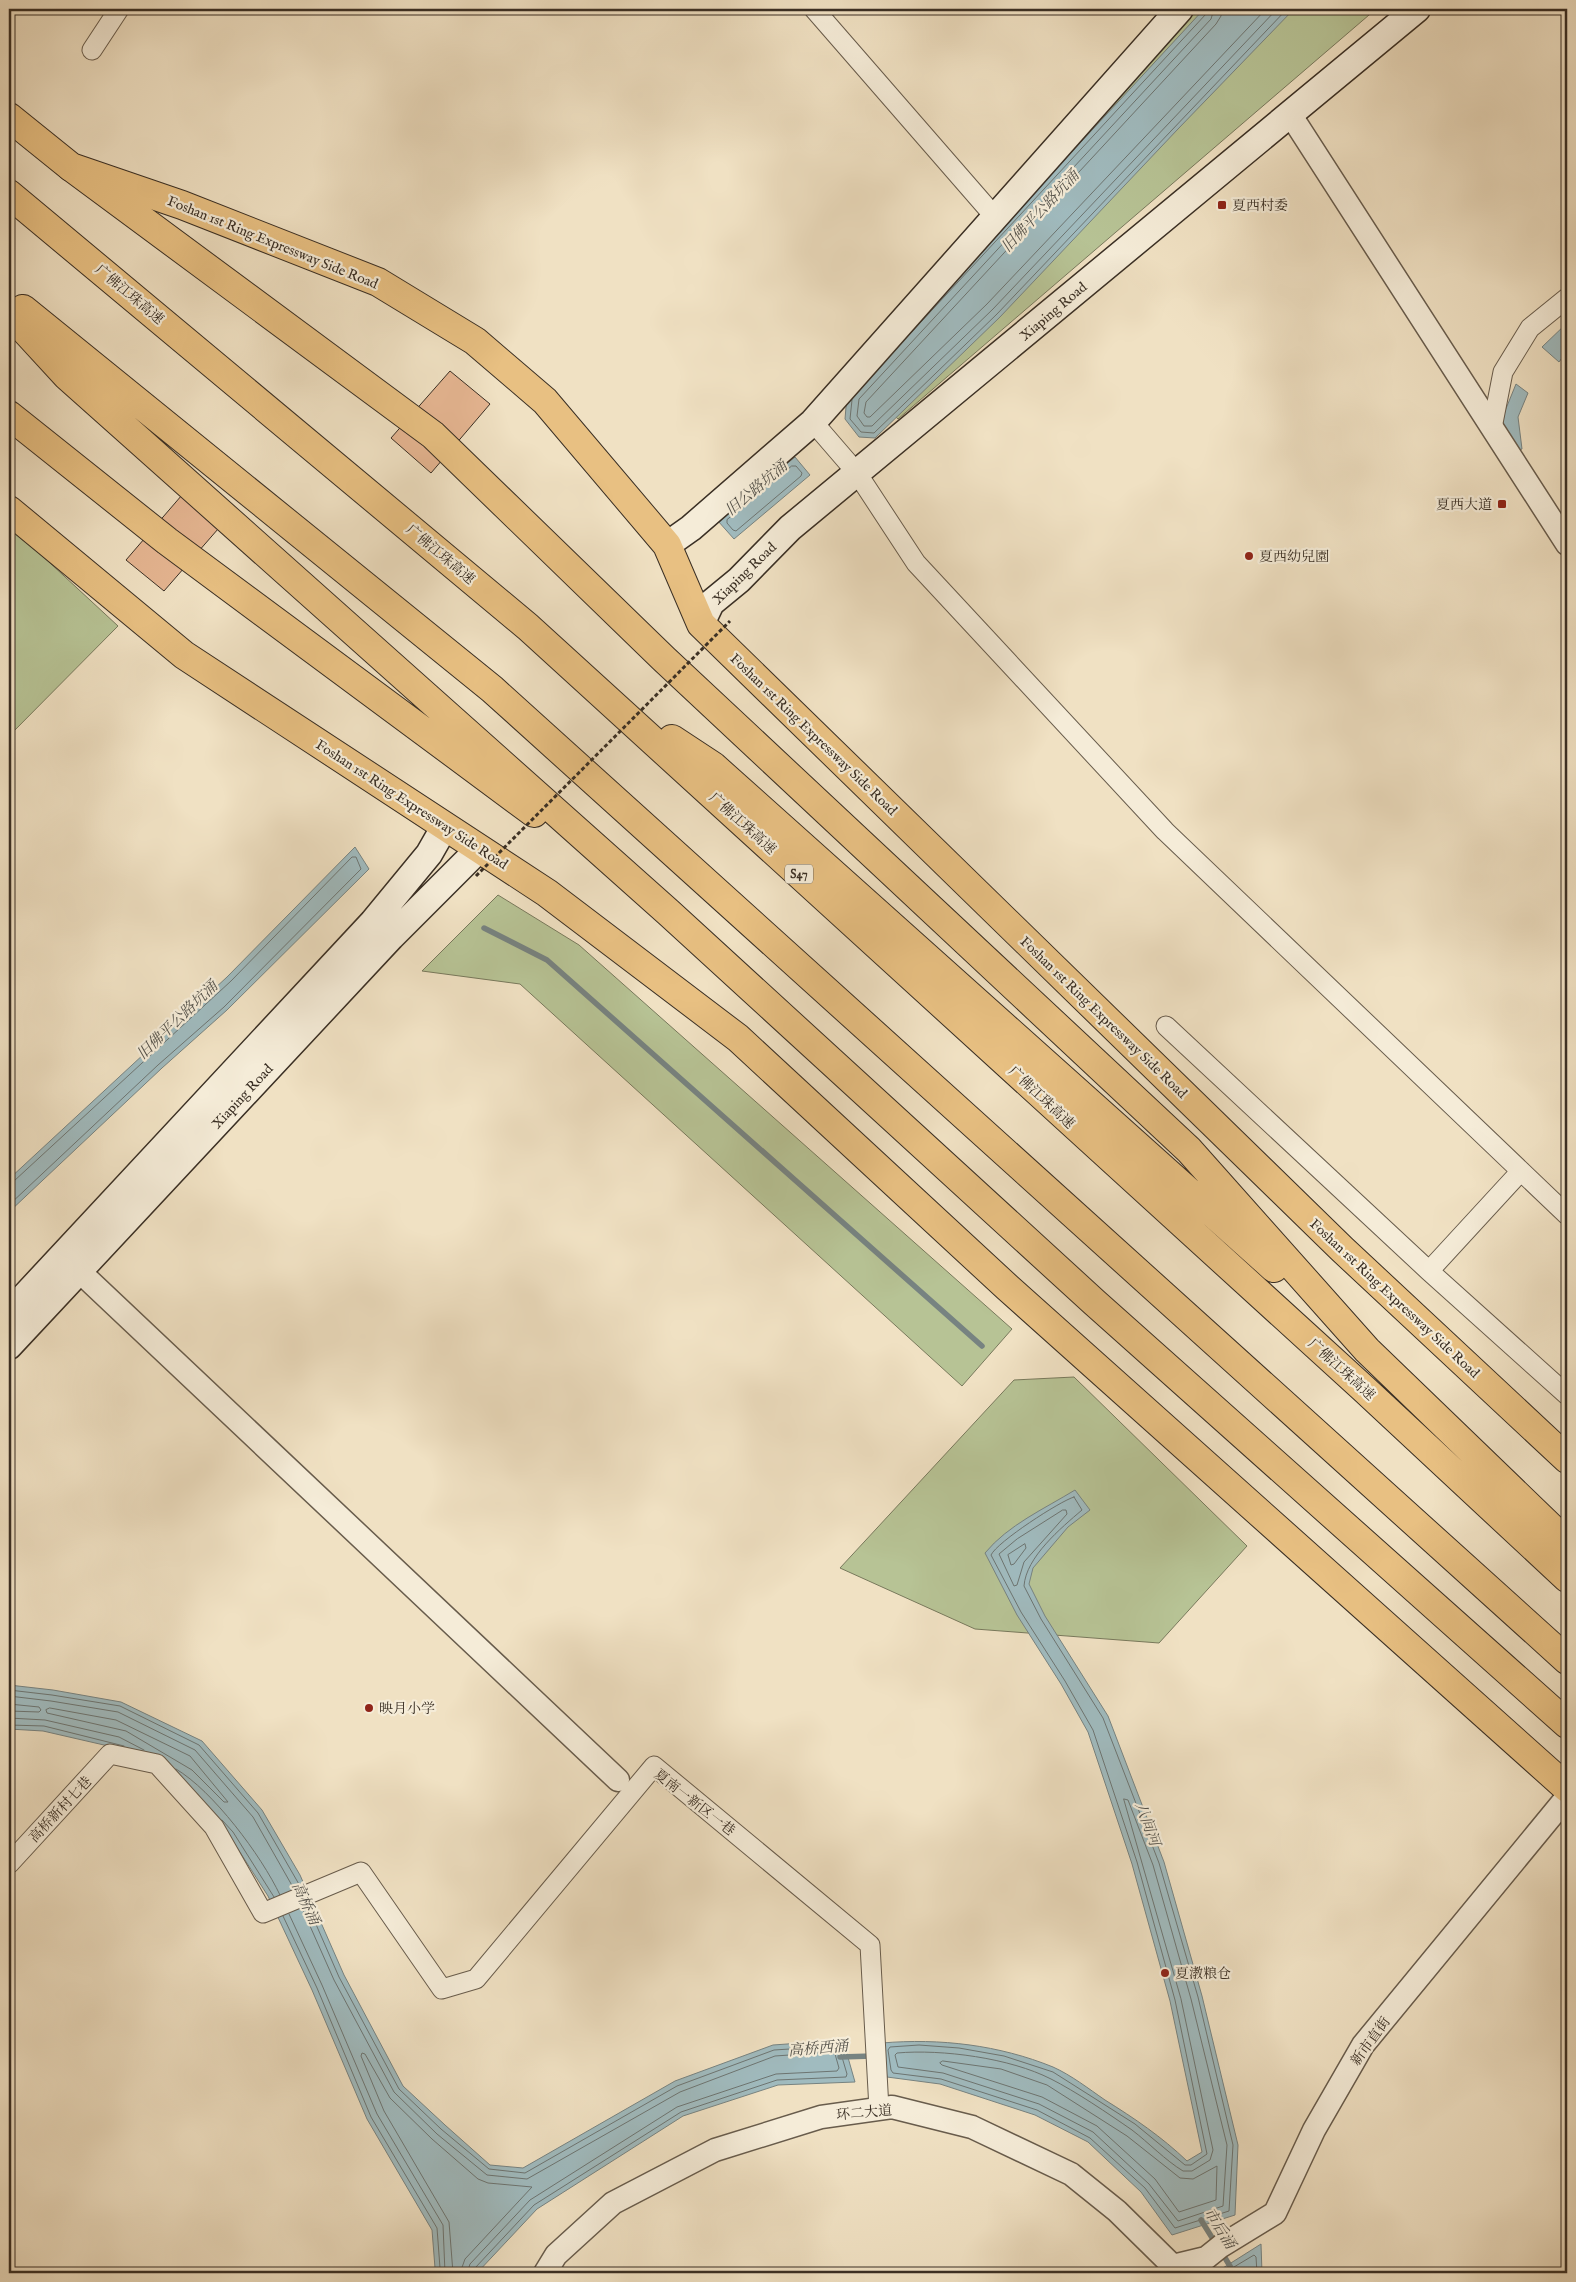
<svg xmlns="http://www.w3.org/2000/svg" width="1576" height="2282" viewBox="0 0 1576 2282" font-family="'IM FELL English','Noto Serif SC',serif">
	<style>
		.green { fill: #b7c395; stroke: #78795c }
		.water { fill: #a0bbbf; stroke: #778381 }
		.lines { fill: none; stroke-linecap: round; stroke-linejoin: round }
		.shore { stroke: #6d7572; stroke-width: 1 }
		.stream { stroke: #778381; stroke-width: 5.5 }
		.building { fill: #e5b591; stroke: #3a2f24 }
		.minor-casing { stroke: #685c4c; stroke-width: 21 }
		.tertiary-casing { stroke: #685c4c; stroke-width: 25 }
		.secondary-casing { stroke: #3a2f24; stroke-width: 29 }
		.primary-casing { stroke: #3a2f24; stroke-width: 30 }
		.motorway-casing { stroke: #3a2f24; stroke-width: 30 }
		.minor { stroke: #f5ecd8; stroke-width: 19 }
		.tertiary { stroke: #f5ecd8; stroke-width: 22 }
		.secondary { stroke: #f5ecd8; stroke-width: 26 }
		.primary { stroke: #e8c082; stroke-width: 28 }
		.motorway { stroke: #e8c082; stroke-width: 28 }
		.path-bridge { stroke: #3a2f24; stroke-width: 3; stroke-dasharray: 4 2.5; stroke-linecap: butt }
		.poi-dot { fill: #8f2418; stroke: #f5ecd8; stroke-width: 2 }
		.labels { text-anchor: middle; stroke-width: 4.5; stroke-linejoin: round; paint-order: stroke }
		.shield { fill: #f5ecd8; stroke: #72685a; stroke-width: 1 }
		.shield-label { font-size: 12px; font-weight: bold; fill: #3a2f24 }
		.poi-label { font-size: 14px; fill: #3a2f24; stroke: #f5ecd8; text-anchor: start }
		.street-label { font-size: 14px; fill: #3a2f24; stroke: #f5ecd8 }
		.water-label { font-size: 15px; font-style: italic; fill: #54524b; stroke: #f5ecd8 }
	</style>
	<rect width="100%" height="100%" fill="#f0e1c3"/>
	<filter id="stains"><feTurbulence type="fractalNoise" baseFrequency=".004" numOctaves="4"/><feColorMatrix values="0 0 0 0 .2 0 0 0 0 .09 0 0 0 0 .02 0 0 0 .5 -.17"/></filter>
	<radialGradient id="worn" r=".72"><stop offset=".6" stop-color="#630" stop-opacity="0"/><stop offset="1" stop-color="#630" stop-opacity=".3"/></radialGradient>
	<path class="green" d="M1195,9H1376L898,419L864,387Z
		M9,525L118,626L9,736Z
		M498,895L579,945L1012,1329L962,1386L520,984L422,971Z
		M1074,1377L1247,1546L1159,1643L975,1629L840,1568L1014,1380Z"/>
	<path class="water" d="M1204,9H1294L1178,129L1000,317L875,438L859,437L845,419L847,395Z
		M1567,323V351L1559,362L1542,347Z
		M1516,384L1528,393L1518,417L1522,449L1512,453L1501,430L1505,411Z
		M795,457L810,475L734,539L718,521Z
		M355,847L369,869L227,1010L162,1068L9,1212V1179L227,977Z
		M1075,1490L1090,1510L1068,1527L1033,1568L1029,1584L1045,1616L1108,1716L1164,1862L1202,1996L1238,2145L1235,2215L1172,2235L1141,2192L1088,2142L1035,2115L940,2084L887,2077L882,2043C940,2038 999,2045 1053,2067C1071,2075 1089,2089 1105,2100C1134,2118 1162,2137 1187,2161L1202,2152L1170,2001L1132,1864L1088,1732L1061,1684L1017,1615L985,1553C1008,1525 1044,1509 1075,1490Z
		M9,1685L53,1690L121,1702L202,1741L262,1810L300,1875L344,1975L403,2086L445,2125L490,2165L523,2168L675,2081L773,2045L843,2040L855,2082L778,2085L683,2116L537,2209L477,2273H432L435,2268L432,2230L367,2119L312,1990L268,1896L229,1835L180,1784L117,1748L43,1731L9,1729Z
		M1261,2244L1262,2273H1215Z"/>
	<g class="lines">
		<path class="shore" d="M1214,9L1211,19L859,399L857,416L864,426H872L993,309L1277,9
			M1222,9L1221,16L1216,24L866,402L864,413L867,417H870L987,304L1266,9
			M908,336L1206,14L1208,9
			M852,400L850,419L861,432L874,433L997,314L1287,9
			M792,466H796L802,473L801,476L736,531L733,530L727,523V520Z
			M9,1182L14,1181L231,981L352,857H356L361,869L224,1007L158,1065L9,1205
			M1074,1497L1082,1510C1061,1528 1026,1557 1024,1586L1041,1619L1103,1718L1159,1863L1198,1997L1233,2145L1229,2211L1175,2228L1145,2188L1090,2138L1037,2110L941,2079L893,2073L891,2070L888,2050L890,2047L919,2045L959,2048L1004,2056L1053,2072L1135,2124L1185,2165H1191L1207,2154L1175,2000L1137,1862L1093,1730L1065,1681L1021,1612L991,1555C997,1542 1060,1501 1074,1497Z
			M1063,1510H1066L1067,1514L1024,1562L1017,1585L1014,1586L999,1554L1017,1539Z
			M1025,1544L1026,1548L1014,1564L1011,1565L1008,1555Z
			M9,1690L52,1695L120,1706L199,1745L258,1813L300,1886
			M9,1696L51,1701L118,1712L195,1750L253,1817L294,1889
			M9,1704L39,1707L41,1710L39,1712L9,1711
			M50,1708L116,1720L190,1756L228,1802H224L192,1770L126,1731L47,1713L46,1710Z
			M9,1718L45,1720L119,1737L144,1750
			M9,1725L44,1726L124,1746
			M176,1769C213,1791 261,1855 280,1895
			M1124,1799L1128,1800L1153,1865L1191,1999L1227,2145L1223,2206L1178,2221L1149,2184L1093,2132L1039,2104L943,2073L898,2067L895,2055L897,2053C942,2049 1010,2058 1051,2079C1075,2091 1109,2114 1132,2130C1149,2143 1165,2160 1183,2171H1192L1210,2160L1213,2150L1181,1999Z
			M222,1820L233,1832L274,1897
			M308,1906L339,1977L399,2089L441,2129L489,2169L525,2173L677,2086L774,2050L837,2046L839,2047L847,2074L846,2077L777,2080L681,2112L534,2205L475,2268L474,2273
			M302,1908L334,1980L394,2092L437,2134L487,2175L527,2179L680,2092L775,2056L832,2052L835,2054L839,2068L837,2071L776,2074L677,2107L530,2200L470,2264L467,2273
			M289,1914L322,1985L377,2114L443,2225L445,2273
			M283,1916L317,1988L371,2117L437,2228L440,2268L438,2273
			M943,2061L1001,2069L1047,2085L1127,2136L1180,2178L1193,2179L1217,2166L1216,2200L1179,2212L1155,2179L1097,2126L1042,2097L942,2065L940,2063Z
			M453,2273L449,2222L384,2111L361,2056L362,2053L365,2054L390,2098L432,2139L478,2179L488,2183L532,2187L465,2259L460,2273
			M1224,2273L1254,2255L1256,2257L1257,2273"/>
		<path class="stream" d="M484,928L547,960L982,1346
			M840,2057L873,2056
			M1201,2220L1216,2244
			M1221,2251L1234,2273"/>
	</g>
	<path class="building" d="M450,371L490,404L431,473L391,438Z
		M188,488L225,521L164,591L126,560Z"/>
	<g class="lines">
		<defs>
			<path id="minor" d="M814,9L995,217
				M92,50L119,9
				M813,422L857,473L916,563L1165,831L1567,1215
				M1492,428L1503,372L1530,328L1567,298
				M1166,1026L1429,1271L1567,1395
				M1429,1271L1521,1171
				M9,1864L110,1754L157,1764L214,1827L263,1913L361,1872L442,1989L476,1979L654,1766L870,1945L879,2109"/>
			<path id="tertiary" d="M1290,114L1567,544
				M79,1271L618,1780
				M1173,2266L1206,2258L1221,2246L1275,2213L1314,2130L1363,2045L1567,1797
				M545,2273L556,2255L613,2203L715,2150L821,2117L892,2107L972,2127L1071,2174L1117,2211L1180,2273"/>
			<path id="secondary" d="M667,545L691,528L813,422L1180,9
				M701,624L711,603L739,580L790,528L1417,9
				M9,1313L373,922L429,854L445,826
				M9,1346L391,937L479,849"/>
			<path id="primary" d="M9,117L71,167L182,205L378,282L475,341L545,401L667,545L701,624L1342,1249L1567,1459
				M9,510L184,655L547,893L738,1038L1007,1287L1567,1788"/>
			<path id="motorway" d="M71,167L433,435L664,659L1189,1150L1367,1350L1567,1543
				M9,194L528,627L1364,1389L1567,1578
				M23,309L492,689L1567,1660
				M9,313L67,376L668,912L1094,1302L1567,1724
				M9,415L167,541L534,813
				M672,739L713,766L1274,1268"/>
		</defs>
		<use href="#minor" class="minor-casing"/>
		<use href="#tertiary" class="tertiary-casing"/>
		<use href="#secondary" class="secondary-casing"/>
		<use href="#primary" class="primary-casing"/>
		<use href="#motorway" class="motorway-casing"/>
		<use href="#minor" class="minor"/>
		<use href="#tertiary" class="tertiary"/>
		<use href="#secondary" class="secondary"/>
		<use href="#primary" class="primary"/>
		<use href="#motorway" class="motorway"/>
		<path class="path-bridge" d="M476,876L730,621"/>
	</g>
	<g class="poi-dot">
		<rect x="1217" y="200" width="10" height="10" rx="2.5"/>
		<rect x="1497" y="499" width="10" height="10" rx="2.5"/>
		<circle cx="1249" cy="556" r="5"/>
		<circle cx="369" cy="1708" r="5"/>
		<circle cx="1165" cy="1973" r="5"/>
	</g>
	<g class="labels">
		<rect class="shield" x="785" y="864.5" width="28" height="19" rx="4"/>
		<g class="shield-label">
			<text x="799" y="878">S47</text>
		</g>
		<g class="poi-label">
			<text x="1232" y="210">夏西村委</text>
			<text x="1492" y="509" text-anchor="end">夏西大道</text>
			<text x="1259" y="561">夏西幼兒園</text>
			<text x="379" y="1713">映月小学</text>
			<text x="1175" y="1978">夏漖粮仓</text>
		</g>
		<g class="street-label">
			<text transform="translate(273 242) rotate(22)" y="5">Foshan 1st Ring Expressway Side Road</text>
			<text transform="translate(130 294) rotate(40)" y="5">广佛江珠高速</text>
			<text transform="translate(1053 311) rotate(-40)" y="5">Xiaping Road</text>
			<text transform="translate(441 554) rotate(40)" y="5">广佛江珠高速</text>
			<text transform="translate(744 573) rotate(-44)" y="5">Xiaping Road</text>
			<text transform="translate(814 734) rotate(44)" y="5">Foshan 1st Ring Expressway Side Road</text>
			<text transform="translate(412 804) rotate(33)" y="5">Foshan 1st Ring Expressway Side Road</text>
			<text transform="translate(743 823) rotate(42)" y="5">广佛江珠高速</text>
			<text transform="translate(1104 1017) rotate(44)" y="5">Foshan 1st Ring Expressway Side Road</text>
			<text transform="translate(242 1096) rotate(-47)" y="5">Xiaping Road</text>
			<text transform="translate(1042 1097) rotate(43)" y="5">广佛江珠高速</text>
			<text transform="translate(1395 1298) rotate(43)" y="5">Foshan 1st Ring Expressway Side Road</text>
			<text transform="translate(1342 1369) rotate(42)" y="5">广佛江珠高速</text>
			<text transform="translate(695 1802) rotate(38)" y="5">夏南一新区一巷</text>
			<text transform="translate(60 1809) rotate(-47)" y="5">高桥新村七巷</text>
			<text transform="translate(1370 2041) rotate(-54)" y="5">新市直街</text>
			<text transform="translate(864 2112) rotate(-5)" y="5">环二大道</text>
		</g>
		<g class="water-label">
			<text transform="translate(1040 211) rotate(-47)" y="5">旧佛平公路坑涌</text>
			<text transform="translate(756 488) rotate(-40)" y="5">旧公路坑涌</text>
			<text transform="translate(177 1020) rotate(-44)" y="5">旧佛平公路坑涌</text>
			<text transform="translate(1148 1824) rotate(70)" y="5">八间河</text>
			<text transform="translate(306 1903) rotate(65)" y="5">高桥涌</text>
			<text transform="translate(818 2048) rotate(-5)" y="5">高桥西涌</text>
			<text transform="translate(1220 2228) rotate(58)" y="5">市后涌</text>
		</g>
	</g>
	<rect width="1576" height="2282" fill="none" stroke="#f0e1c3" stroke-width="30"/>
	<rect x="10" y="10" width="1556" height="2262" fill="none" stroke="#3a2f24" stroke-width="2.5"/>
	<rect x="15" y="15" width="1546" height="2252" fill="none" stroke="#3a2f24"/>
	<rect width="100%" height="100%" filter="url(#stains)"/>
	<rect width="100%" height="100%" fill="url(#worn)"/>
</svg>
